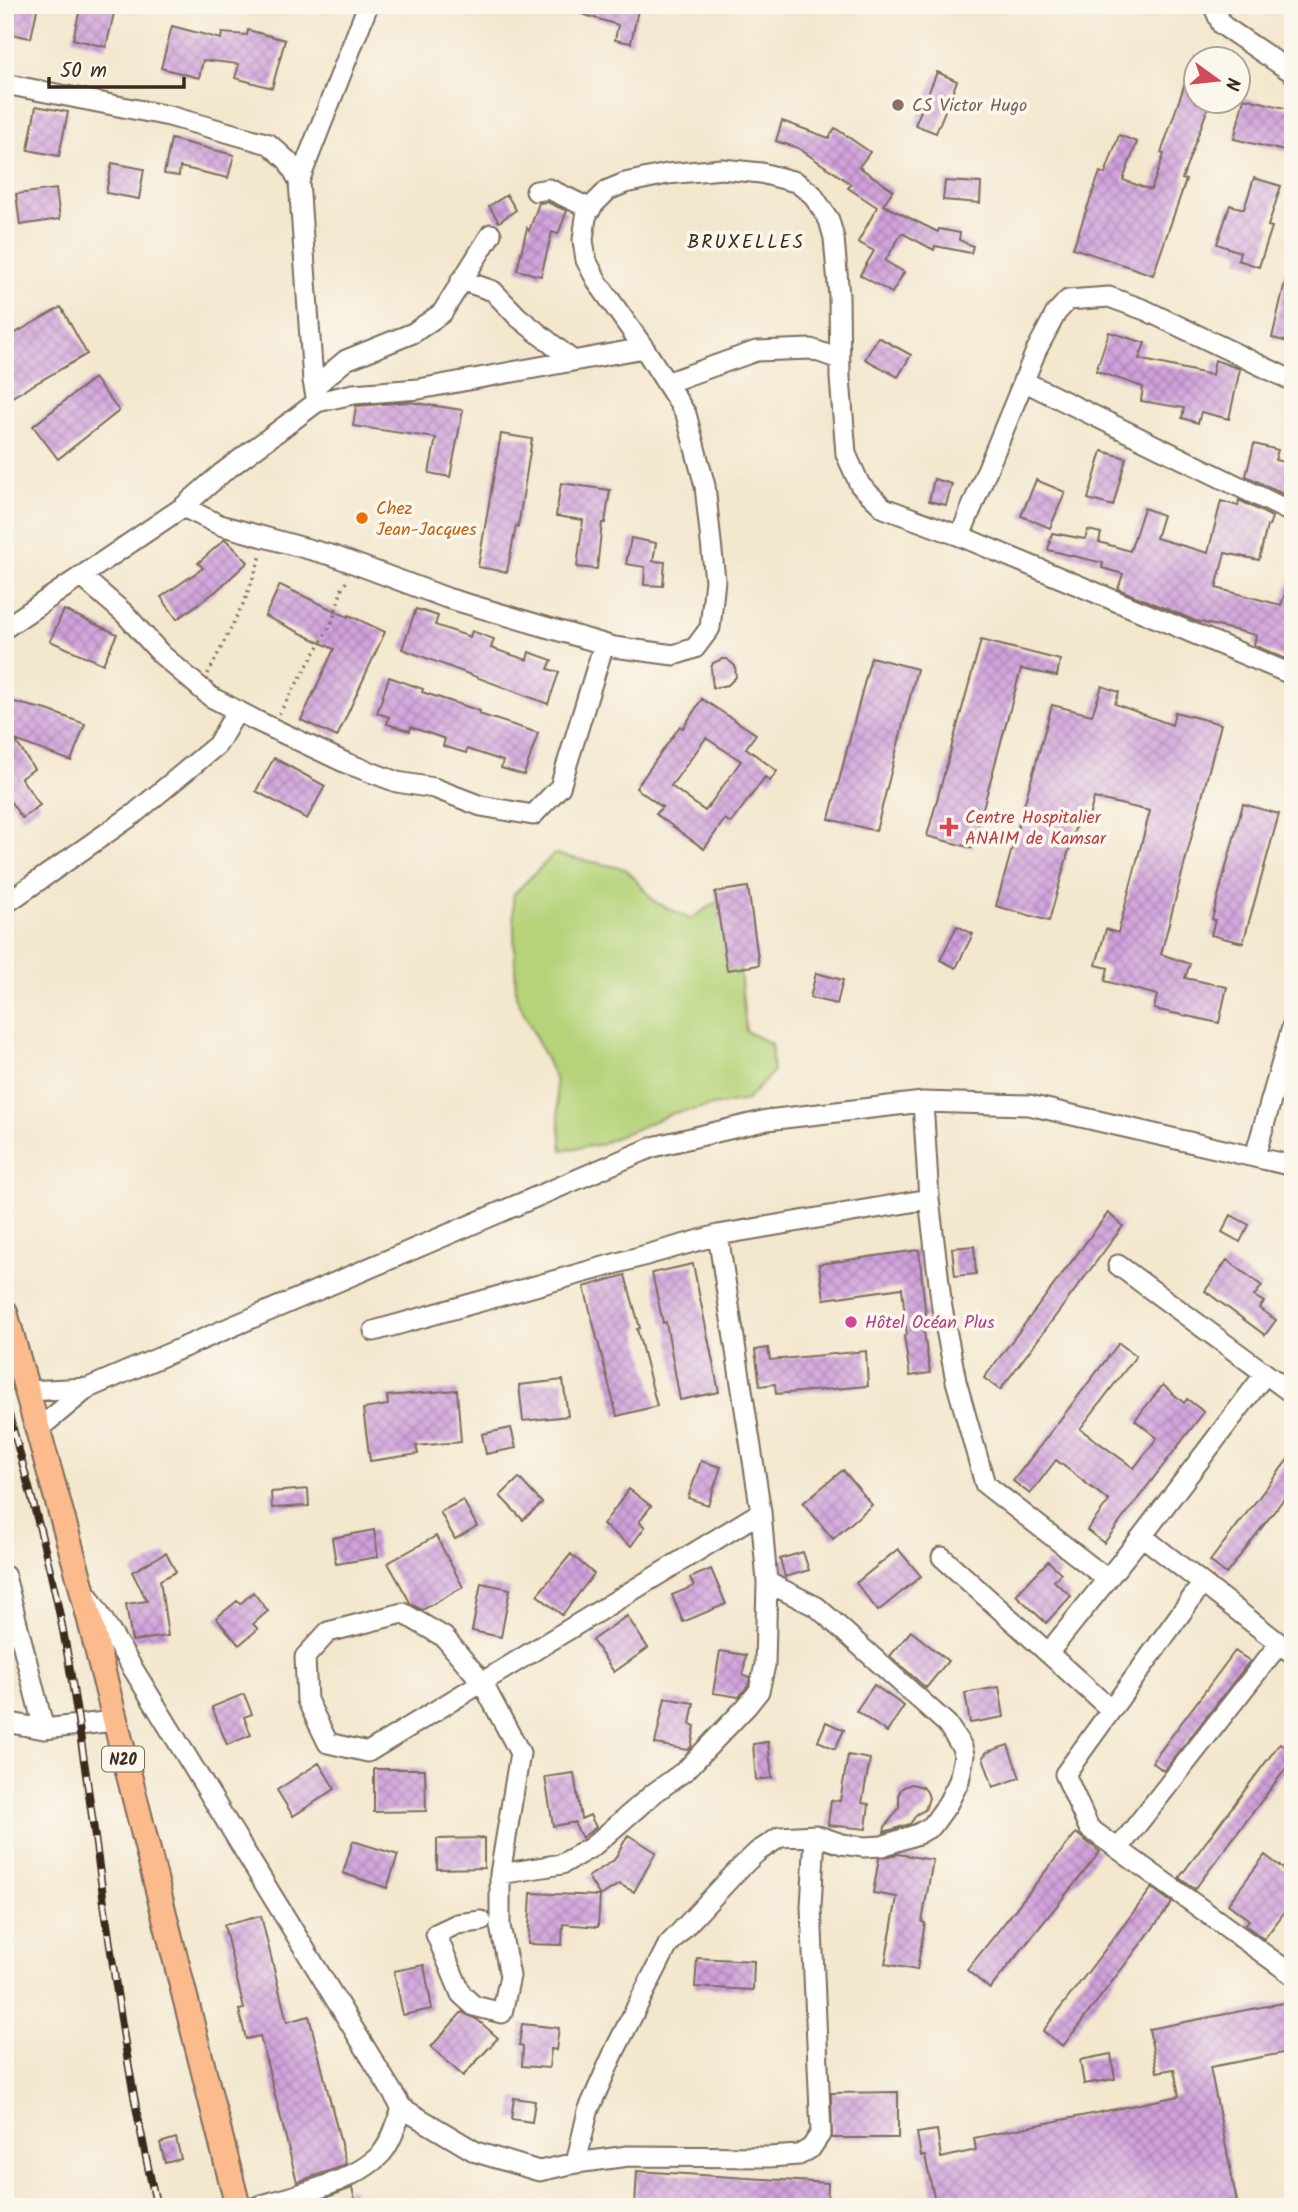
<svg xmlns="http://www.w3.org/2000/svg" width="1298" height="2212" viewBox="0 0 1298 2212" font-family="Kalam,sans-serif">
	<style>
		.grass { fill: #b6d37a; stroke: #787e4c; stroke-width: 2 }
		.building { fill: url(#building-cross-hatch); fill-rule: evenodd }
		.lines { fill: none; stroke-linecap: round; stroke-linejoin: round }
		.minor-casing { stroke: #7b6c5c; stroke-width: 23 }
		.major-casing { stroke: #7b6c5c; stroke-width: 28 }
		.path { stroke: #7b6c5c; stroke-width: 3.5; stroke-dasharray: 2 5; stroke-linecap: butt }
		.minor { stroke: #fff; stroke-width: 19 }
		.major { stroke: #fbbb8d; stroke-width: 24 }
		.rail-casing { stroke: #3b2a1e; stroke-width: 8 }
		.rail { stroke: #fbf7ec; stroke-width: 5; stroke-dasharray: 16; stroke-linecap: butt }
		.education-dot { fill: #8d6e63; stroke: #fbf7ec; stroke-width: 2.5 }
		.food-dot { fill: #e8710a; stroke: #fbf7ec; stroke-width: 2.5 }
		.health-dot { fill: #e0444e; stroke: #fbf7ec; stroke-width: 2.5 }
		.hotel-dot { fill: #d1479c; stroke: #fbf7ec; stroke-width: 2.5 }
		.labels { text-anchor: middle; stroke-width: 7; stroke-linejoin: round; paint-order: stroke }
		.shield { fill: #fbf7ec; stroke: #75685c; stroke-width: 2 }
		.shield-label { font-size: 16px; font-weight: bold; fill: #3b2a1e }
		.education-label { font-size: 18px; fill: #785e54; stroke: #fbf7ec; text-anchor: start }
		.food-label { font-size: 18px; fill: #c56008; stroke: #fbf7ec; text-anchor: start }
		.health-label { font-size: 18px; fill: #be3a42; stroke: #fbf7ec; text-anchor: start }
		.hotel-label { font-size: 18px; fill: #b23c85; stroke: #fbf7ec; text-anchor: start }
		.neighbourhood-label { font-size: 19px; letter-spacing: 2px; fill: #3b2a1e; stroke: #fbf7ec }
	</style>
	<defs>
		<pattern id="building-cross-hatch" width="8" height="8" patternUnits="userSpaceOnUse" patternTransform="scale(1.75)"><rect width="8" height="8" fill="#d0a1dc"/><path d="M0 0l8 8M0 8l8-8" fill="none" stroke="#aa83b2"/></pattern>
	</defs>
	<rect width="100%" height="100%" fill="#fbf7ec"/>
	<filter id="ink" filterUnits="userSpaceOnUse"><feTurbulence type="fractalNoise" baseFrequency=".0143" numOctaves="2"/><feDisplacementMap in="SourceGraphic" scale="14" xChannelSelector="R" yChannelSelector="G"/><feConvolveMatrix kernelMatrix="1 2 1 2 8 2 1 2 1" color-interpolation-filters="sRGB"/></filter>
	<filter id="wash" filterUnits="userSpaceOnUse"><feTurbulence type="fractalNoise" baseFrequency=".00686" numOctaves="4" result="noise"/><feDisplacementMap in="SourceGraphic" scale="28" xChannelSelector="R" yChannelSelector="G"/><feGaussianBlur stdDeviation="1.57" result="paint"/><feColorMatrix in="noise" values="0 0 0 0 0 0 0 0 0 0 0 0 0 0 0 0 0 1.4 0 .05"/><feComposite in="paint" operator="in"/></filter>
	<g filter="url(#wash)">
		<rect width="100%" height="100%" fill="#f3e7ce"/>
		<path class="grass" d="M554,854L626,869L655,902L690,919L718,901L734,911L746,1031L771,1044L773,1072L747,1100L673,1113L598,1145L562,1150L555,1078L516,996L513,895Z"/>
		<g id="blocks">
			<path class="building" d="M5,5H38L31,38L5,33Z
				M81,5H116L106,47L73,39Z
				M565,5H639L631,43L615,40L618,25L565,9Z
				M172,26L221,39L222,33L247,35L248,30L285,40L272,88L235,78L239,64L203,60L199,78L161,68Z
				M1194,57H1196V102H1210L1182,179L1186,180L1153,275L1073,248L1100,172L1105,174L1119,135L1137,142L1123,180L1151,190L1164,154L1161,153Z
				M937,72L957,81L936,133L915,125Z
				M1244,98L1293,110V153L1234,139Z
				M36,106L68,112L59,156L28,150Z
				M782,121L829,138L835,128L870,152L859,167L893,190L883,205L938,232L939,229L960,233L959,240L973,246L971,253L935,246L934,250L902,233L885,261L904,272L892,293L860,275L874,251L858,242L877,207L848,188L851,184L798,148L776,141Z
				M171,139L234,155L228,178L180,167L179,176L164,174Z
				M112,163L144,169L139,199L106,193Z
				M1254,178L1281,186L1268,226L1272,227L1259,267L1238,260L1240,252L1217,244L1230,205L1244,209Z
				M945,181L981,183L980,203L943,200Z
				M56,189L60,219L20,225L16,194Z
				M507,195L516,210L499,222L489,206Z
				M547,202L567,211L558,234L552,232L541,276L517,270L527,228L529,231L539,203Z
				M1287,273H1293V343L1272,338Z
				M61,307L87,354L5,401V339Z
				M1109,332L1145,343L1139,359L1212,375L1215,360L1240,369L1229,419L1201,412L1198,423L1182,418L1184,408L1141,401L1143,387L1096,371Z
				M878,337L911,355L898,377L865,359Z
				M94,378L119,411L58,459L33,426Z
				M409,402L463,410L450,477L429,473L436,438L353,426L356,406Z
				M501,434L532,439L518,527L516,526L507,572L478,567Z
				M1254,444L1278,450L1275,460L1293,464V496L1283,494L1246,476Z
				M1102,451L1126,458L1113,506L1088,499Z
				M934,479L952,484L946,505L929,501Z
				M1036,480L1065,492L1050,528L1021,516Z
				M561,483L610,490L605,523H602L597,569L577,567L583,520L556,516Z
				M1239,500L1272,517L1269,526H1267L1259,560L1225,553L1216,588L1281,605L1290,579H1293V662L1254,645L1256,635L1196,621L1118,589L1123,574L1102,568L1103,563L1048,550L1052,533L1085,539L1088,530L1101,533L1099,542L1130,551L1144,508L1163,515L1156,538L1208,553L1221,501L1238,506Z
				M631,538L656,543L653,561L665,562L663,586L644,585L645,567L626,564Z
				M225,539L248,562L215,592L177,619L161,597L203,568L198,563Z
				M280,585L348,617L349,615L385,632L337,737L301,720L334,649L265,616Z
				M416,609L438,616L435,625L470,637L472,631L494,639L491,648L527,660L529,652L552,660L548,669L559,672L548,704L402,649Z
				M64,610L117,634L103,664L50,641Z
				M981,640L1060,660L1057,676L1021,669L972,848L927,836Z
				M871,657L917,669L876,831L829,819Z
				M722,659H727L735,666L736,677L728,685L713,688L711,668L713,663Z
				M389,677L423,689L422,692L480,711L479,714L538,733L524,775L501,768L503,761L467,749L466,753L443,746L445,739L411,727L410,731L387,724L389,717L377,713Z
				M1102,686L1119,692L1115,704L1172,725L1175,712L1221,724L1161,954L1190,964L1185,978L1227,987L1219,1023L1154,1009L1157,995L1105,981L1108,968L1096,965L1106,929L1118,933L1150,811L1094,798L1089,817L1079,814L1049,921L996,906L1052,705L1092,715Z
				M702,699L756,734L746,748L777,771L770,781L765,777L731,823L725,819L704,849L656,814L662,807L636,788L680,726L683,728ZM706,738L741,761L705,811L671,786Z
				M5,700L47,710L85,724L71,761L15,740L34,769L21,778L40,805L22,818L5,794Z
				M274,758L325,786L307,819L256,791Z
				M1243,804L1279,814L1243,943L1211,935L1215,920L1212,919Z
				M748,887L759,965L727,970L715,892Z
				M957,926L973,934L956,968L940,960Z
				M816,973L843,980L837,1004L810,998Z
				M1108,1213L1123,1226L1000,1390L984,1378Z
				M1231,1215L1249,1225L1240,1242L1222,1232Z
				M974,1246L976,1274L955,1276L952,1248Z
				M919,1250L926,1318L922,1319L930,1373L910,1376L904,1336L907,1335L902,1288L824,1299L819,1264Z
				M1227,1260L1262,1286L1254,1296L1264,1302L1259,1308L1276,1320L1265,1335L1205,1291Z
				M693,1264L719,1392L680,1400L666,1322L663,1323L652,1273Z
				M625,1275L640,1328L637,1329L657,1406L617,1416L584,1287Z
				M1119,1343L1136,1356L1080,1429L1134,1468L1157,1438L1135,1420L1163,1385L1184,1403L1187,1399L1204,1412L1104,1543L1087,1530L1109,1501L1056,1460L1030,1494L1013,1481Z
				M768,1348L770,1360L866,1351L868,1386L776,1394L775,1384L760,1386L755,1350Z
				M563,1380L568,1416L523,1421L519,1385Z
				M457,1390L461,1442L416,1446L418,1454L370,1461L363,1409L388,1405L387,1396Z
				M511,1428L516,1448L486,1454L482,1434Z
				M1293,1453V1487L1226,1574L1210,1561Z
				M701,1461L721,1467L708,1505L688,1498Z
				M843,1470L872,1505L833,1539L803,1503Z
				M519,1478L542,1503L523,1520L500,1496Z
				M308,1489L309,1506L272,1508L271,1492Z
				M629,1489L651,1506L639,1522L645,1527L631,1546L603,1525Z
				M463,1500L477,1526L455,1539L440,1512Z
				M374,1530L378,1557L336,1564L332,1538Z
				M436,1536L463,1587L422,1610L411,1604L388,1563Z
				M898,1549L921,1576L878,1611L856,1583Z
				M803,1552L809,1570L785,1577L780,1559Z
				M166,1553L176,1572L160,1580L168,1636L132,1641L126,1604L147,1601L132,1572Z
				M571,1554L594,1574L562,1615L537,1595Z
				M1048,1561L1061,1573L1054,1581L1071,1596L1046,1623L1016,1595Z
				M711,1569L726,1604L683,1622L672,1595L694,1586L690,1578Z
				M481,1583L510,1589L501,1637L472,1631Z
				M253,1592L268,1611L253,1624L258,1629L239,1645L216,1618L237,1601L240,1604Z
				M627,1616L648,1648L614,1672L592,1640Z
				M911,1631L948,1661L926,1688L890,1656Z
				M720,1651L746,1655L743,1676L750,1677L748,1686L739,1697L713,1693Z
				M1235,1651L1250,1661L1164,1771L1152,1762Z
				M874,1685L904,1706L887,1732L856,1711Z
				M999,1687L1004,1717L970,1723L965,1693Z
				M244,1694L252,1714L244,1717L251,1735L227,1745L212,1707Z
				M665,1698L694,1703L690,1724L695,1726L691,1747L688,1750L655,1744Z
				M826,1722L844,1730L835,1749L818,1741Z
				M768,1742L772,1778L756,1780L753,1744Z
				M1280,1743L1293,1752V1759L1195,1889L1179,1878Z
				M1008,1745L1020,1778L993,1787L983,1757L987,1752Z
				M848,1755L870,1759L862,1803L869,1804L866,1829L828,1825L831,1800L840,1801Z
				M319,1763L335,1789L293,1816L277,1790Z
				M374,1769H425L426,1811L374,1812Z
				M574,1773L581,1819L590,1815L596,1827L582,1838L574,1823L576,1822L553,1826L545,1777Z
				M911,1784L923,1787L927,1792L929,1798L925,1810L917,1814L910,1824L884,1832L885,1827L899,1808V1793L902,1788Z
				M1076,1833L1100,1852L990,1989L967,1970Z
				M628,1835L656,1852L634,1892L619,1884L600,1896L588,1877L614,1860Z
				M484,1838V1868L437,1869V1839Z
				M353,1841L398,1855L387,1888L343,1873Z
				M898,1854L933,1860L922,1922L925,1923L917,1970L885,1964L897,1897L873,1893L879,1858Z
				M1265,1855L1293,1876V1901L1264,1939L1245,1925L1249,1920L1228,1904Z
				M1152,1888L1172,1903L1063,2046L1043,2031Z
				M531,1893L600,1896L598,1927L563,1924L562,1945L528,1944Z
				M261,1916L287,2022L309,2016L346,2164L335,2169L297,2182L260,2036L246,2039L239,2010L244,2009L224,1925Z
				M697,1958L754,1961L753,1990L695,1987Z
				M424,1965L432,2009L403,2015L394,1971Z
				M1293,2001V2051L1210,2067L1238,2207H936L925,2156H921L917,2133L937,2130L941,2158L976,2150L974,2138L1179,2096L1174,2069L1157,2072L1149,2029Z
				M462,2012L478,2020L498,2038L463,2076L431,2047Z
				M522,2024L559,2028L556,2050L551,2049L549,2068L522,2066L523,2046L519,2045Z
				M1111,2054L1115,2079L1084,2084L1080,2060Z
				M898,2092V2138H832L831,2093Z
				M514,2098L535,2101L532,2122L511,2119Z
				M176,2138L181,2159L165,2163L160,2143Z
				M637,2171L828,2183L827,2207H635Z
				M352,2188L357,2207H303V2206Z"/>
		</g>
	</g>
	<g filter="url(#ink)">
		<use href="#blocks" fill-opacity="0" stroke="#7b6c5c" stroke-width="2"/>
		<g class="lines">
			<defs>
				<path id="minor" d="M1213,5L1222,25L1293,73
					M5,84L169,116L269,144L288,161L299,181L313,381L317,402
					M299,181L368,5
					M536,191L549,189L591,209
					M461,280L493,291L518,317L573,361
					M1023,381L1293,513
					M666,383L756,351L811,349L839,359
					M314,387L346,360L413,333L442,313L491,234
					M183,507L220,525L334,556L447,598L614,647L674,655L695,648L710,628L715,580L705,486L686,414L644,348L598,283L586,260L583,240L586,217L592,206L608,190L625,183L667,174L722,169L761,173L796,182L812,194L829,220L834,238L839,296L840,378L846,454L860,485L884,508L960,536L1293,675
					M960,536L1036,351L1056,313L1068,300L1109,297L1145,310L1293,381
					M81,576L125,614L162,655L211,697L257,721L346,763L397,782L434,788L481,806L533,815L560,787L604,644
					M5,628L183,507L222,473L317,402L353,394L419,389L644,348
					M5,904L134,814L217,745L237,711
					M923,1102L929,1199L942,1308L956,1381L985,1484L1107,1579
					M1255,1156L1293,1024
					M1118,1265L1293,1394
					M374,1331L718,1235L929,1199
					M27,1391L88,1388
					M37,1430L88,1388L653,1147L767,1120L923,1102L1029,1105L1293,1166
					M1142,1536L1293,1654
					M942,1557L1111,1710
					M5,1576L44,1729
					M1202,1584L1065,1774L1089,1828L1293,1975
					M89,1597L402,2108L476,2152L539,2171L576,2163L628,2156L769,2157L799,2155L811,2148L821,2133L811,1907L815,1835
					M1049,1652L1142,1536L1265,1374
					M5,1722L44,1729L114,1721
					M1118,1849L1279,1644
					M500,1874L562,1864L592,1847L654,1793L686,1770L747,1706L759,1691L765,1665L767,1582L761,1512L718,1235
					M481,1921L457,1924L436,1934L461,1994L474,2006L502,2013L510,1976L500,1926V1874L520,1753L482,1682L444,1637L403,1613L328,1632L305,1657L307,1700L328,1743L368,1752L761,1512
					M576,2163L588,2111L615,2050L668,1945L737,1871L757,1852L780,1837L815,1835L842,1844L864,1847L882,1846L918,1834L932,1826L947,1805L959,1781L964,1755L962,1747L947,1724L817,1607L767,1582
					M256,2207C294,2195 354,2183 382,2153C392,2141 397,2123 402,2108"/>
				<path id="major" d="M5,1312L80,1581L238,2207"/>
			</defs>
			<use href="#minor" class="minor-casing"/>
			<use href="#major" class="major-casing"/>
			<path class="path" d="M208,674L245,600L262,553
				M279,714L331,625L343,586L349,579"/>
			<use href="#minor" class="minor"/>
			<use href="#major" class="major"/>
			<defs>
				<path id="rail" d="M5,1400C28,1484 52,1567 67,1652C99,1837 114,2024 157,2207"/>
			</defs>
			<use href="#rail" class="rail-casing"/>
			<use href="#rail" class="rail"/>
		</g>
	</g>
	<circle class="education-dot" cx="898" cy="105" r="7"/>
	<circle class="food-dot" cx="362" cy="518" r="7"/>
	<path class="health-dot" d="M945.5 816.5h7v7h7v7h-7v7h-7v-7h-7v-7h7z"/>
	<circle class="hotel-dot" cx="851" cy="1322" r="7"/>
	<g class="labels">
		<rect class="shield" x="102" y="1746.5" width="42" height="25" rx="5"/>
		<g class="shield-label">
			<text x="123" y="1765">N20</text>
		</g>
		<g class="education-label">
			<text x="912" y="111">CS Victor Hugo</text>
		</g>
		<g class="food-label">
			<text x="376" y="514">Chez<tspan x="376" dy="21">Jean-Jacques</tspan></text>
		</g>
		<g class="health-label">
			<text x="965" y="823">Centre Hospitalier<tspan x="965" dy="21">ANAIM de Kamsar</tspan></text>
		</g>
		<g class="hotel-label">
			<text x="865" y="1328">Hôtel Océan Plus</text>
		</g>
		<g class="neighbourhood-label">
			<text x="746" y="248">BRUXELLES</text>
		</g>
	</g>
	<rect width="1298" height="2212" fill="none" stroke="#fbf7ec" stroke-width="28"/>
	<g transform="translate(1217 80) rotate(105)"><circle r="33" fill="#fbf7ec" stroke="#aea59a" stroke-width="2"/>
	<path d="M0-5L12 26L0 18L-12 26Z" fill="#d1495b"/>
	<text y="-10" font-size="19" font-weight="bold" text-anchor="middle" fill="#3b2a1e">N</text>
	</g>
	<path d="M49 77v10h135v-10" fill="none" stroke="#3b2a1e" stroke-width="3.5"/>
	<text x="60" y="77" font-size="21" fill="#3b2a1e" stroke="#fbf7ec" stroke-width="5" paint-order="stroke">50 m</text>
</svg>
